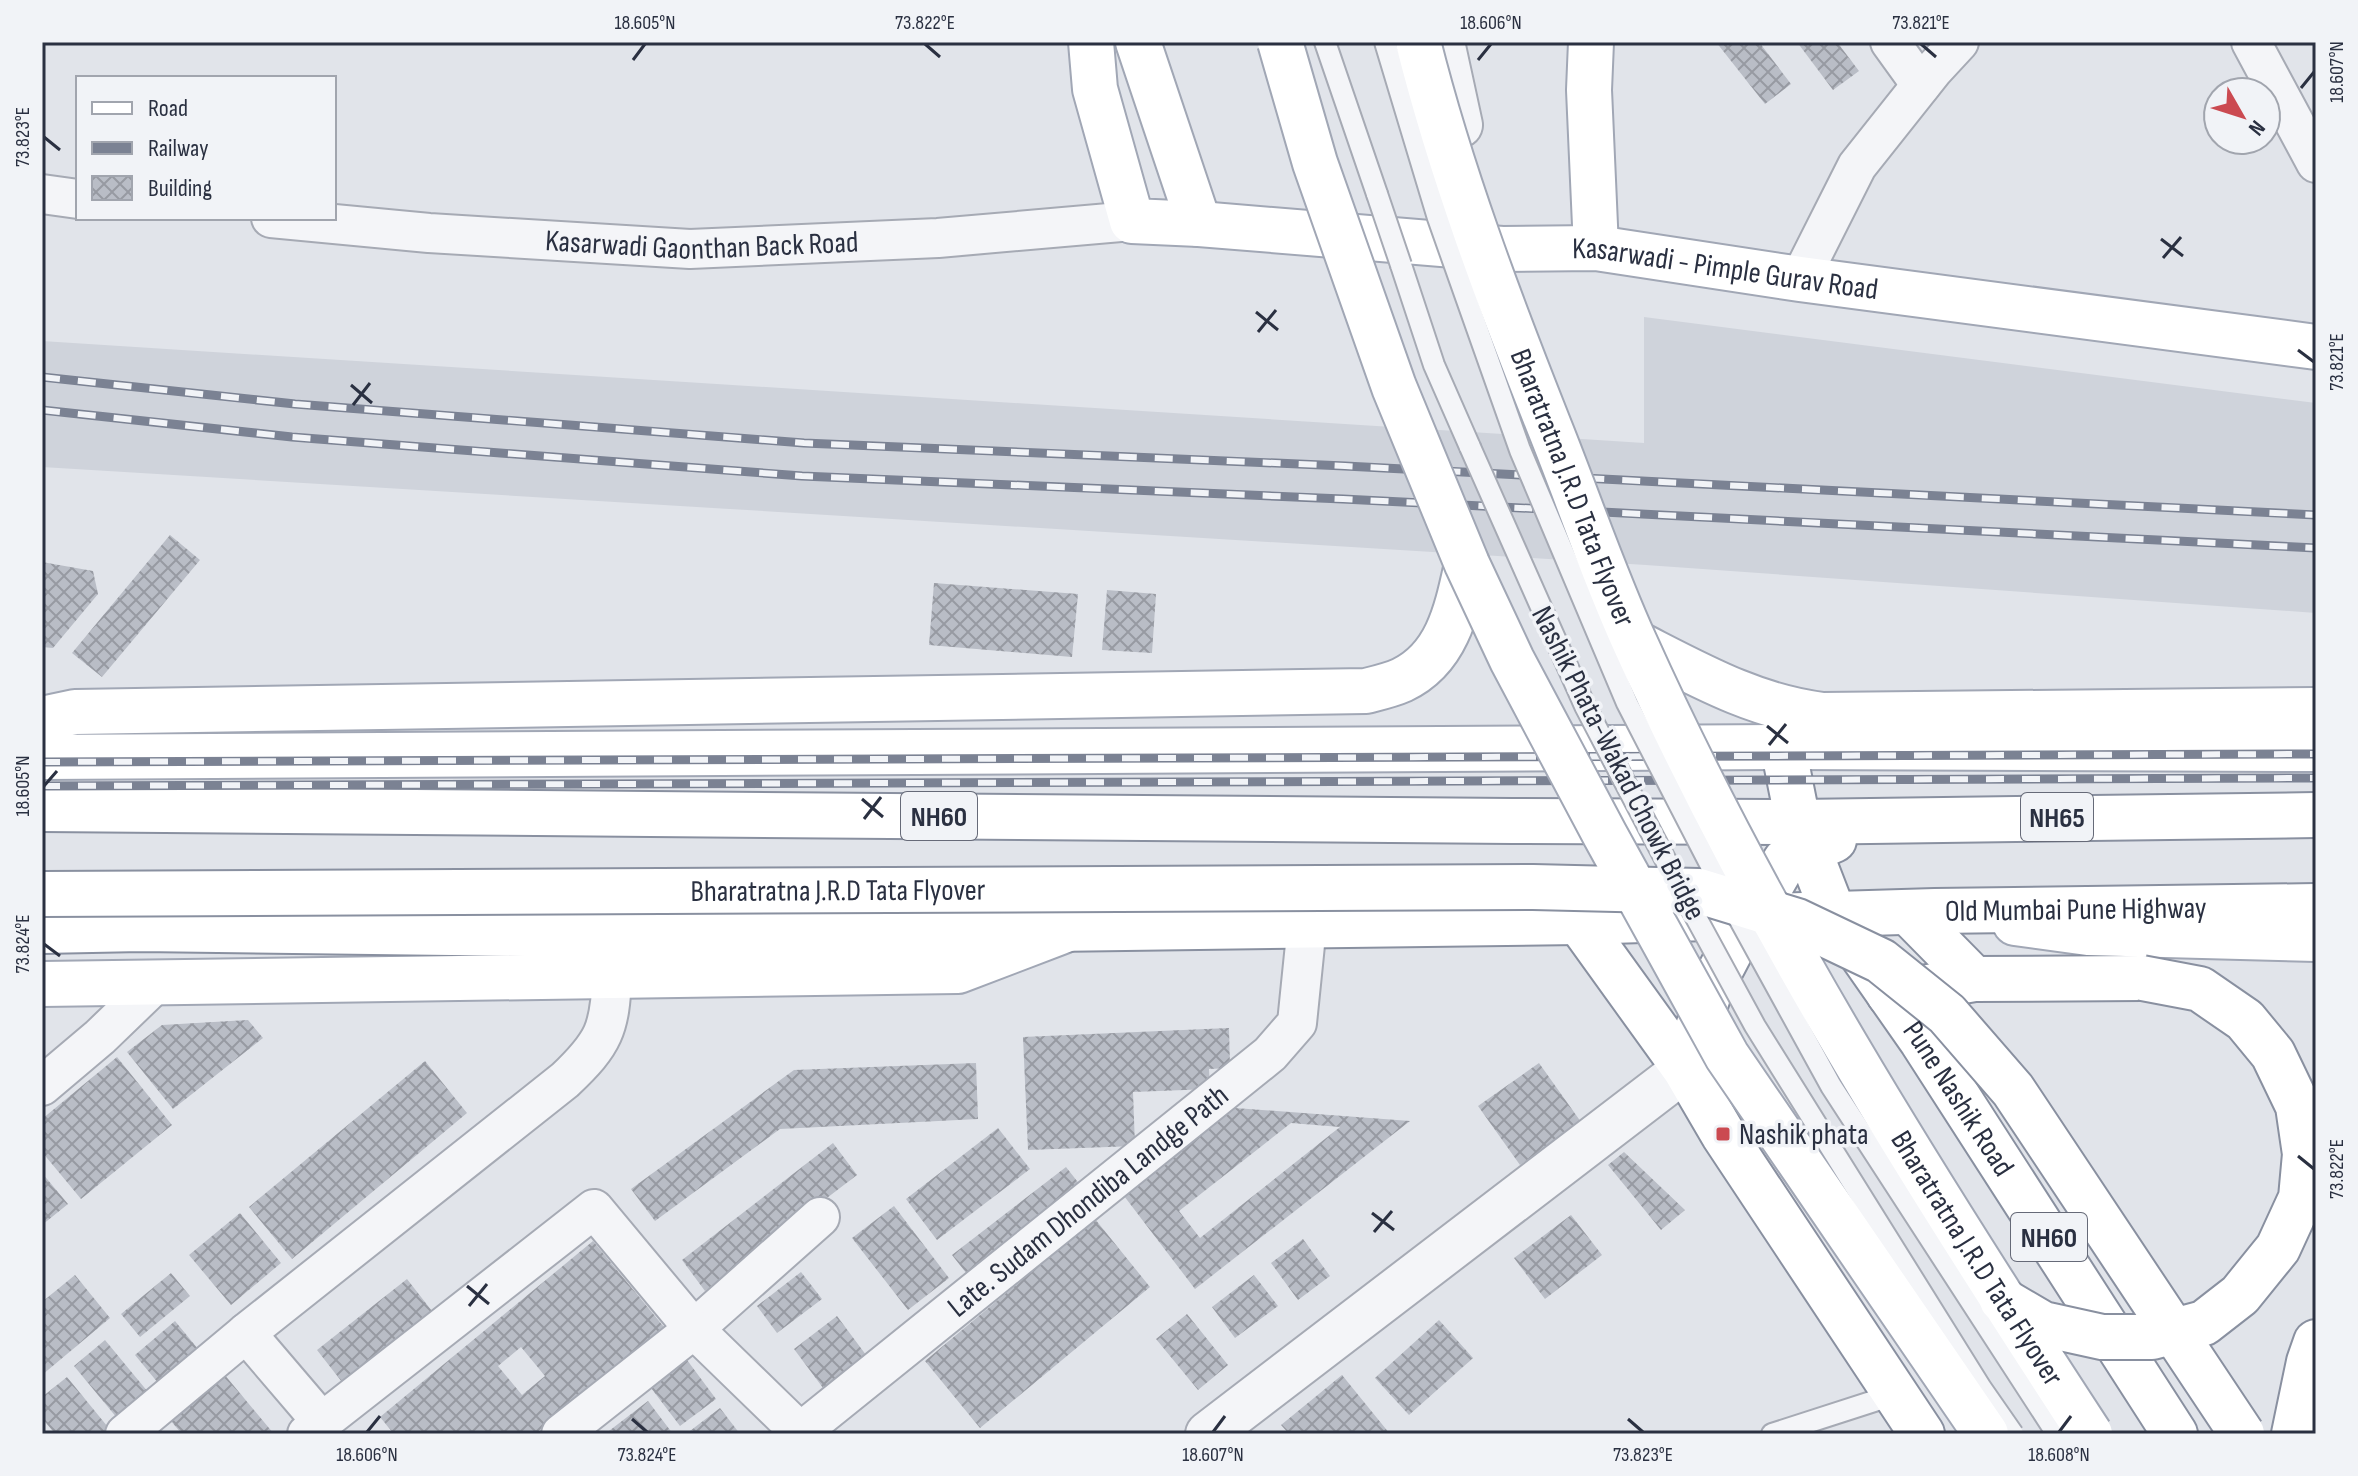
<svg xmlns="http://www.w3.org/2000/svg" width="2358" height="1476" viewBox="0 0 2358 1476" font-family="'Sofia Sans Condensed',sans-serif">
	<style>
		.built { fill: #cfd3db }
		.building { fill: url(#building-cross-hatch); fill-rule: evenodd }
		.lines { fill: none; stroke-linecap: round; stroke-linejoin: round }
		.service-casing { stroke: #a6aab4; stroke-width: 24 }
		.minor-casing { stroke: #a6aab4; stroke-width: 42 }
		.tertiary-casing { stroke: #a6aab4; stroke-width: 48 }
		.primary-casing { stroke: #a1a7b5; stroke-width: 48 }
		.trunk-casing { stroke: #8990a0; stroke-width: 48 }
		.service { stroke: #f4f5f8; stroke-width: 20 }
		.minor { stroke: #f4f5f8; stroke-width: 38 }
		.tertiary { stroke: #f4f5f8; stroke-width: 44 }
		.primary { stroke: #fff; stroke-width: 44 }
		.trunk { stroke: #fff; stroke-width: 44 }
		.rail-casing { stroke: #7b8293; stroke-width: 9 }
		.rail { stroke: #f1f3f7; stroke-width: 6; stroke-dasharray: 18; stroke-linecap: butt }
		.service-bridge-casing { stroke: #a6aab4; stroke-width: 24; stroke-linecap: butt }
		.primary-bridge-casing { stroke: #a1a7b5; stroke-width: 48; stroke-linecap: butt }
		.trunk-bridge-casing { stroke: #8990a0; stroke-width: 48; stroke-linecap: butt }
		.service-bridge { stroke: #f4f5f8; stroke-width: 20 }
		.primary-bridge { stroke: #fff; stroke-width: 44 }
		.trunk-bridge { stroke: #fff; stroke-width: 44 }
		.ticks { fill: none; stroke: #2a3041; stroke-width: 3 }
		.poi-dot { fill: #cb4a51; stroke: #f1f3f7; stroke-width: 3 }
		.labels { text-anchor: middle; stroke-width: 7; stroke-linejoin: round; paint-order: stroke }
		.shield { fill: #f1f3f7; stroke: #666a78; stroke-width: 2 }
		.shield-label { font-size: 28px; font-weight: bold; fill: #2a3041 }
		.street-label { font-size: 30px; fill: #2a3041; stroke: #f1f3f7 }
		.poi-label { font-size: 30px; fill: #2a3041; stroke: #f1f3f7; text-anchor: start }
		.neatline { fill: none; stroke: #2a3041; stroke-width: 3 }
		.ticks-label { font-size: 20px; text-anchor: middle; fill: #2a3041 }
	</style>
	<defs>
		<pattern id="building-cross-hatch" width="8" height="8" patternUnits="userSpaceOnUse" patternTransform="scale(2)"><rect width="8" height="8" fill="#b9bdc6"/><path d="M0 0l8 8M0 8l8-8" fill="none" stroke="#979aa2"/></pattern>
	</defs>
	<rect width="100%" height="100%" fill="#e1e4ea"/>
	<path class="built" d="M1644,317L2316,403V613L1646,565L42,467V341L1644,443Z"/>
	<path class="building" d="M1716,42H1759L1791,84L1765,104Z
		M1797,42H1837L1859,71L1833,90Z
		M170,535L200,560L102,677L72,653Z
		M42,562L93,571L98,594L53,648L42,647Z
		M934,583L1078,594L1072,657L929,645Z
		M1107,590L1156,594L1152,653L1102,650Z
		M248,1020L263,1038L173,1109L127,1052L162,1025Z
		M1229,1028L1230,1068L1209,1069L1210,1089L1133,1092L1135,1146L1028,1150L1023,1037Z
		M117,1057L172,1125L81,1199L42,1152V1119Z
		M425,1061L467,1113L292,1259L249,1207Z
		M976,1063L978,1119L780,1129L655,1221L631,1189L794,1070Z
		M1539,1063L1581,1122L1520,1165L1478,1106Z
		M1235,1108L1410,1121L1195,1289L1121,1192ZM1291,1123L1340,1127L1200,1238L1179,1211Z
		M998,1128L1030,1169L937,1240L906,1199Z
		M833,1143L857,1175L705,1291L682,1260Z
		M1624,1152L1685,1210L1661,1230L1608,1165Z
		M1066,1167L1088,1195L974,1283L952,1255Z
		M42,1173L68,1204L42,1225Z
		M894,1206L949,1278L908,1310L852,1238Z
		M240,1213L281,1263L231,1305L189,1255Z
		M1571,1215L1602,1255L1545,1299L1514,1258Z
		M1095,1219L1150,1287L980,1428L925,1361Z
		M1303,1239L1330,1276L1298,1300L1271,1263Z
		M593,1241L664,1327L535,1434H394L380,1417ZM521,1347L545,1376L522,1395L498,1366Z
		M801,1272L822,1299L777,1333L757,1306Z
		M171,1273L190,1296L140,1337L121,1314Z
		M75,1275L110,1318L42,1375V1302Z
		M1254,1275L1278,1306L1235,1338L1212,1307Z
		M407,1279L439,1320L349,1391L317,1350Z
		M1187,1314L1228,1365L1198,1390L1156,1339Z
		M837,1316L872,1363L829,1396L794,1349Z
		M1439,1320L1473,1358L1409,1415L1375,1378Z
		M175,1321L208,1361L168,1395L135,1355Z
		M105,1340L153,1398L122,1424L74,1366Z
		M687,1360L716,1399L680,1426L651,1388Z
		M219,1368L274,1434H182L164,1413Z
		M1342,1375L1390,1434H1289L1281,1425Z
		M67,1377L112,1432L110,1434H55L42,1418V1397Z
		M648,1401L673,1434H605Z
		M720,1408L740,1434H686Z"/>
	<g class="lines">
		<defs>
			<path id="service" d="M1325,42L1377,194
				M1401,265L1434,365L1470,447
				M1772,1434L1896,1394"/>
			<g id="minor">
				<path d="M1890,42L1921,85"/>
				<path d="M2251,42L2316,163"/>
				<path d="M42,194L78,199"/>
				<path id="s1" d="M271,218L429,233L690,249L938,238L1132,221"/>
				<path d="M1800,279L1857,166L1934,69L1959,42"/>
				<path d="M42,1086L100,1037L156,983"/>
				<path d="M246,1333L322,1422L307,1434"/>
				<path d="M322,1422L594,1209L694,1329L820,1217"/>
				<path d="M125,1434L246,1333L565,1080C604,1043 610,1029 612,976"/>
				<path d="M561,1434L694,1329L800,1432"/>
				<path id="s2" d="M798,1434L1270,1054L1297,1023L1307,925"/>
			</g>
			<path id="tertiary" d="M1442,42L1460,125
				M1208,1434L1685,1069"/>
			<g id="primary">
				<path id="s3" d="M1091,42L1095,89L1132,221L1199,224L1502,249L1596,248L1800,279L2316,347"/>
				<path d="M1138,42L1199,224"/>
				<path d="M1591,42L1589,90L1596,248"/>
				<path d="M1634,642C1695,673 1754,707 1823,715L2316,710"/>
				<path d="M42,719L75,712L1366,691C1378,688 1391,685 1402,680C1448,658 1457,609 1467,564"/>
				<path d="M42,757L1783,747L2316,749"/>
				<path d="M2015,923L2088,933L2316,939"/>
				<path d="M42,984L958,971L1063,931"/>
			</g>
			<g id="trunk">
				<path id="s4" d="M1783,747L1798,822L1834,915L1922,1041L2175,1434"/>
				<path d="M42,809L1512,821L1798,822L2316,815"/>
				<path d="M1909,913L1974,979"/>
				<path d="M1579,922L1685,1069L1723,1134L1922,1434"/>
				<path id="s5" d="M42,931L141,929L603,935L1579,922L1935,911L2316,906"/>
				<path d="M1889,994L1974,979L2142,978"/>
				<path d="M1694,1040L1710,990L1732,948L1753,917L1785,861L1834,840"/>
				<path d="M2294,1434L2309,1362L2316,1342"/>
			</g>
		</defs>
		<use href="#service" class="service-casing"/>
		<use href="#minor" class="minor-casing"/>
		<use href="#tertiary" class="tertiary-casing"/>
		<use href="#primary" class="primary-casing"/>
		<use href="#trunk" class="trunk-casing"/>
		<use href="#service" class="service"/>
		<use href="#minor" class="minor"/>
		<use href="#tertiary" class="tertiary"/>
		<use href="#primary" class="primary"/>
		<use href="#trunk" class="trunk"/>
		<defs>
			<path id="rail" d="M42,377L295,404L804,443L1345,466L2316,515
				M42,410L292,437L802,476L1343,499L2316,548
				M42,762L2316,754
				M42,786L2316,778"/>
		</defs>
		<use href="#rail" class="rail-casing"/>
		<use href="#rail" class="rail"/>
		<defs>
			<path id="service-bridge" d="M1385,42L1438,218L1520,450L1627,703L1724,891L1831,1086L2057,1434
				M1377,194L1401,265
				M1470,447L1585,706L1687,901L1755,1026L1981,1388L2013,1434"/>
			<g id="primary-bridge">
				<path d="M1280,42L1315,163L1394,387L1467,564L1512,660L1605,835L1727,1056L1986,1434"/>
				<path id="s6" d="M1418,42C1451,173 1499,300 1549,426C1578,498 1603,573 1635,643C1760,921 1924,1180 2090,1434"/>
			</g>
			<g id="trunk-bridge">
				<path id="s7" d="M42,894L1533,887L1699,891L1797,921L1881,961L1947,1014L2013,1090L2242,1434"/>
				<path d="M2002,1300L2043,1324L2102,1337H2152L2204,1323L2240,1295L2278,1248L2301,1198L2305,1154L2298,1106L2273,1054L2245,1020L2200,989L2142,978"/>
			</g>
		</defs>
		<use href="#service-bridge" class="service-bridge-casing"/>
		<use href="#primary-bridge" class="primary-bridge-casing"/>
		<use href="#trunk-bridge" class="trunk-bridge-casing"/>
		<use href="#service-bridge" class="service-bridge"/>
		<use href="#primary-bridge" class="primary-bridge"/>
		<use href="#trunk-bridge" class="trunk-bridge"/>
	</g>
	<path class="ticks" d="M925,44L940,57M1921,44L1936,57M633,60L645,44M1478,60L1491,44M2301,88L2314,72M44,137L60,150M2161,239L2183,256M2163,258L2181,237M1256,312L1278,330M1258,332L1276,310M2298,350L2314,362M351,385L372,403M353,405L370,383M1767,726L1788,743M1769,745L1786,724M44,786L57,771M862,799L883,817M864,819L881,797M44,944L60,956M2298,1156L2314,1169M1372,1213L1394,1230M1374,1232L1392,1211M467,1286L489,1304M469,1306L487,1284M632,1419L647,1432M1628,1419L1643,1432M367,1432L380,1416M1213,1432L1225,1416M2059,1432L2071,1416"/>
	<rect class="poi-dot" x="1715" y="1126" width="16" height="16" rx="4"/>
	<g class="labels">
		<g class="shield">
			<rect x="901" y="792" width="76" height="48" rx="6"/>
			<rect x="2021" y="793" width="72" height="48" rx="6"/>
			<rect x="2011" y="1213" width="76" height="48" rx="6"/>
		</g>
		<g class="shield-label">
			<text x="939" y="826">NH60</text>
			<text x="2057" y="827">NH65</text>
			<text x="2049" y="1247">NH60</text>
		</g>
		<g class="street-label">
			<text dy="10" stroke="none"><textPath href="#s1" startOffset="432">Kasarwadi Gaonthan Back Road</textPath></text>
			<text dy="10" stroke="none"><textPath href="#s3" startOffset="780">Kasarwadi - Pimple Gurav Road</textPath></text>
			<text dy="10" stroke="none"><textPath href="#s6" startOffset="472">Bharatratna J.R.D Tata Flyover</textPath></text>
			<text transform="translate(1619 763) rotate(63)" y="10">Nashik Phata-Wakad Chowk Bridge</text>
			<text dy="10" stroke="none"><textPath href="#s7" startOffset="796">Bharatratna J.R.D Tata Flyover</textPath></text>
			<text dy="10" stroke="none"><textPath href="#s5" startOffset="2034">Old Mumbai Pune Highway</textPath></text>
			<text dy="10" stroke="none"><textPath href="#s4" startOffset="398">Pune Nashik Road</textPath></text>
			<text dy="10" stroke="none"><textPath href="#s2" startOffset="372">Late. Sudam Dhondiba Landge Path</textPath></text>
			<text dy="10" stroke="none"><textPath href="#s6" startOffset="1344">Bharatratna J.R.D Tata Flyover</textPath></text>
		</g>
		<g class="poi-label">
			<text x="1739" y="1144">Nashik phata</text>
		</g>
	</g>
	<rect width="2358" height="1476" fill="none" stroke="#f1f3f7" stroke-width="88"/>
	<rect x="76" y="76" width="260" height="144" fill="#f1f3f7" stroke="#a1a5ae" stroke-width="2"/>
	<rect x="92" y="102" width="40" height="12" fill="#ffffff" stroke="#a1a5ae" stroke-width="2"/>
	<text x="148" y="116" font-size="24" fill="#2a3041">Road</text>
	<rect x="92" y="142" width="40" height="12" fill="#7b8293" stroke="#a1a5ae" stroke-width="2"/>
	<text x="148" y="156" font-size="24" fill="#2a3041">Railway</text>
	<rect x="92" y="176" width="40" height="24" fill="url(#building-cross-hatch)" stroke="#a1a5ae" stroke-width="2"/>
	<text x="148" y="196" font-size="24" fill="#2a3041">Building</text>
	<g transform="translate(2242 116) rotate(129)"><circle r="38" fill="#f1f3f7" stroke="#a1a5ae" stroke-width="2"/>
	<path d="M0-6L14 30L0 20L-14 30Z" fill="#cb4a51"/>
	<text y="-12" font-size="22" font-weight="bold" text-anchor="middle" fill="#2a3041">N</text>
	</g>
	<rect x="44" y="44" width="2270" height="1388" class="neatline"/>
	<g class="ticks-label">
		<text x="645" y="29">18.605°N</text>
		<text x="925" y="29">73.822°E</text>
		<text x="1491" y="29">18.606°N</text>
		<text x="1921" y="29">73.821°E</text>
		<text transform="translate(2336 72) rotate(-90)" y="7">18.607°N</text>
		<text transform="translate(22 137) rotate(-90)" y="7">73.823°E</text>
		<text transform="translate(2336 362) rotate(-90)" y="7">73.821°E</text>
		<text transform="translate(22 786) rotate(-90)" y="7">18.605°N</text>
		<text transform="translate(22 944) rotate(-90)" y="7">73.824°E</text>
		<text transform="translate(2336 1169) rotate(-90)" y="7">73.822°E</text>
		<text x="367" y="1461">18.606°N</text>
		<text x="647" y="1461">73.824°E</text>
		<text x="1213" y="1461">18.607°N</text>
		<text x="1643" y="1461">73.823°E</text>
		<text x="2059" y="1461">18.608°N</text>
	</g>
</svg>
